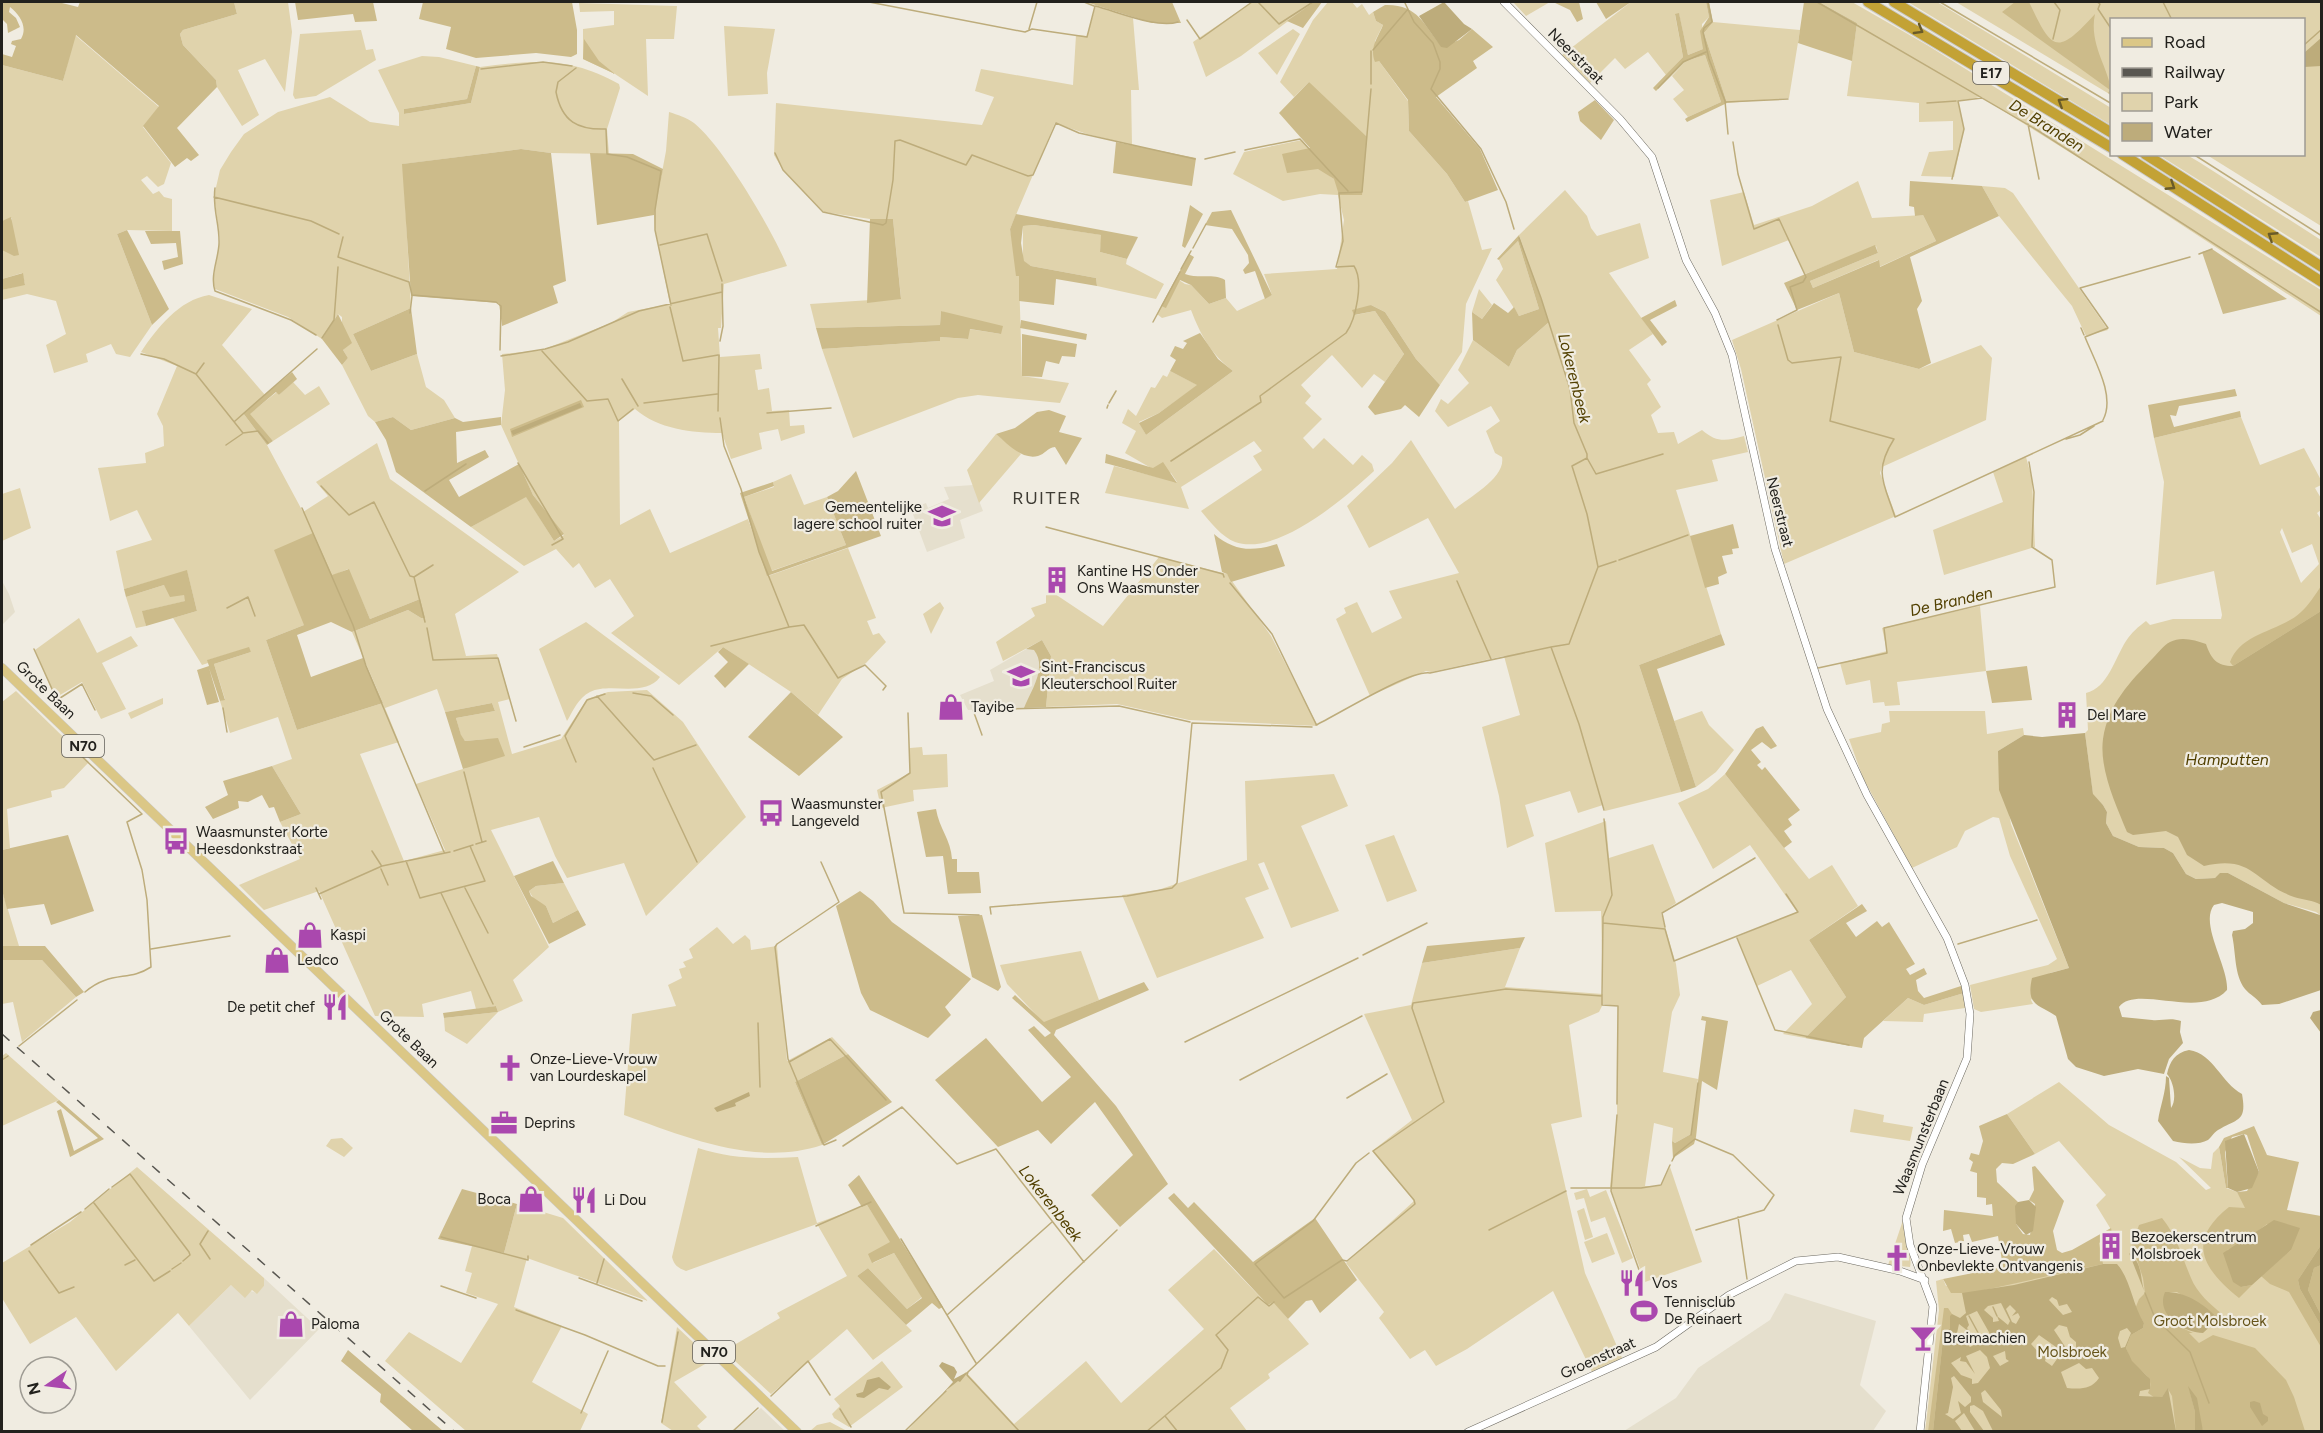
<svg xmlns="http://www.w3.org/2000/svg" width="2323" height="1433" viewBox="0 0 2323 1433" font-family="Figtree,sans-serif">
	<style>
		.built { fill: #e5dfcd }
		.green { fill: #e0d3ac; fill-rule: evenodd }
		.forest { fill: #ccbb8a }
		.water { fill: #bdac7b; fill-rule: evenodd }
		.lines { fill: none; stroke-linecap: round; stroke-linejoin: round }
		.stream { stroke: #bdac7b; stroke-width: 1.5 }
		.tertiary-casing { stroke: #6c6960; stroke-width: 8 }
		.primary-casing { stroke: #cacac9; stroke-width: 10 }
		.motorway-casing { stroke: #cacac9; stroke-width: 12 }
		.tertiary { stroke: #fff; stroke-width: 7 }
		.primary { stroke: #dbc786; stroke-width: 9 }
		.motorway { stroke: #c3a235; stroke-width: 10 }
		.rail { stroke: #595751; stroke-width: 1.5; stroke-dasharray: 10 10; stroke-linecap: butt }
		.oneway { stroke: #6a5b28 }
		.labels { text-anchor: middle; stroke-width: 4.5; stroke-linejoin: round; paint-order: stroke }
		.shield { fill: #f0ece1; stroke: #605e58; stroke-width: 1.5 }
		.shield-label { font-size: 14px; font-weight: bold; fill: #22211d }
		.street-label { font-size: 15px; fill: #22211d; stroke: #f0ece1 }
		.poi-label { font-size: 15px; fill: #22211d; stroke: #f0ece1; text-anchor: start }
		.park-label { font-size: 15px; fill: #66541a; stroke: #f0ece1 }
		.water-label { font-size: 16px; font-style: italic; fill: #524000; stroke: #f0ece1 }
		.quarter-label { font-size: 18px; letter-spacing: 1.5px; fill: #3f3c34; stroke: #f0ece1 }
	</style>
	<rect width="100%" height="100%" fill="#f0ece1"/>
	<path class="built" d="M973,485L983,511L960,520L965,538L927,552L911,509L926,503L928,508L949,499L944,487Z
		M2,581L9,594L15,612L2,625Z
		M1042,640L1046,707L968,710L960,695L994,681L990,670Z
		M264,1278L319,1329L250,1400L189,1326L231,1285L257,1293L264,1286Z
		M1785,1293L1876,1321L1860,1385L1886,1411L1873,1431H1624L1676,1398L1698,1368L1770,1320Z
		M761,1408L785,1431H731Z"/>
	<path class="green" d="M234,2H288L292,32L285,92L265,59L238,70L259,115L242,126L217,87L216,80L183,45L180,34L183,30L237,14Z
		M1252,2H1314L1241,56L1206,77L1193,42Z
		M1328,2H1352L1357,8L1362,4L1369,15L1373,12L1376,21L1383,25L1375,41L1379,61L1408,101L1409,131L1447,174L1465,202L1468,201L1482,250L1492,248L1466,304L1462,352L1440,385L1416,359L1385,312L1371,305L1355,315L1375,311L1404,354L1385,382L1374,374L1362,388L1332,355L1301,385L1311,396L1305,403L1322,419L1303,438L1313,449L1324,438L1353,465L1362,455L1372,464L1374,471C1346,497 1277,557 1235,542C1222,537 1210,522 1201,511L1262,470L1253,456L1262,451L1254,441L1181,487L1189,509L1105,493L1114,466L1177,482L1171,473L1151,468L1125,453L1136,431L1122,423L1128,409L1136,416L1151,387L1155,388L1163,375L1167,377L1170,371L1198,385L1159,413L1139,422L1146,435L1233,371C1211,354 1201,336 1191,310L1162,318L1157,314L1161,306L1166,307L1179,280L1185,284L1191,285L1209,304L1226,298L1237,311L1272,295L1264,274L1337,269L1344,220L1338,195L1320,194L1283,201L1233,174L1244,152L1302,140C1318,158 1312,164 1334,179L1309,82L1294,97L1280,82L1313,20Z
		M1513,2H1550L1526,16Z
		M1631,2H1706L1709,17L1702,24L1703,49L1688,55L1679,14L1675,15L1683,57L1666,75L1648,52L1625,69L1615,58L1590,83L1562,55Z
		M1819,2H1852L1927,45L2321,290V316L2090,165L1981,97L1958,101L1964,129L1954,177L1921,176L1929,152L1953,150V121L1919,122V103L1847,96L1857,23Z
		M1908,2H1937L2111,108V125Z
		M1956,2H2321V226L2207,155L2304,154V20H2112L2111,95Z
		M579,3L677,6L674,39H646L648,96L615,74L583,59V29L614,25V11L580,12Z
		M1096,5L1133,18L1139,90H1131L1132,145L1087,134L1055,123L1010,229L1019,276L1022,376L1069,383L1060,403L978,395L958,398L853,438L822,349L940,341V337L967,339L969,329L1001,334L941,311L940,325L816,328L810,304L901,298L893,219H870L824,212L783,170L774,155L776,103L982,125L994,97L975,91L981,69L1073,85L1076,35L1087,36Z
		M1713,22L1800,30L1789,98L1727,103L1704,33Z
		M724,26L775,29L767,73L768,94L728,96Z
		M1293,29L1300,34L1277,75L1258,53Z
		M361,30L366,50L373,49L376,60L316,96L295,99L293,95L300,34Z
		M75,35L159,107L143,127L171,163L164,184L158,187L147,176L141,180L153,194L159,191L164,197L172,199V231L127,230L117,234L152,325L130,357L116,354L111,344L86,354L88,362L54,373L46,345L66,334L56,301L27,294L2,300V290L25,284L22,273L2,279V250L12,218L2,221V65L63,81Z
		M1705,55L1721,102L1688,117L1673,99L1684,90L1672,76L1686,61Z
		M422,56L439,57L476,66L467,99L404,109V114L471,103L480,67C535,60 569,56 619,84L620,88L607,129L609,154L551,153L521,149L403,164L411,308L353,334L371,371L417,354L426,387L444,400L455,418L411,430L393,417L375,422L368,416L342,365L348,358L343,350L351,343L342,327V317L338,314L322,339L288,317L215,289L213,282L220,239L214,196L220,170L231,152L244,134L278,112L330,97L370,122L399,126V113L378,70Z
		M669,112C678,115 686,117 694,123C722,145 773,231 787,266L724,284L721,328H718L720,357L760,354L762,369L755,370L758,390L769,388L772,411L789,410L790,426L804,425L805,433L781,441L778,429L759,433L762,449L731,459L722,433C692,433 658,429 635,409L619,421L620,525L650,509L670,553L748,519L768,576L848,548L876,618L867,621L873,635L879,633L886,642L866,663L842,679L818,715L791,692L723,647L679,685L611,633L634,616L610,579L595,588L579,563L573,568L556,549L524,566L471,527L526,496L554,541L564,535L533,495L501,425L505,390L502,354L542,350L611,323L628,312L670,304L655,228L654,215L666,151Z
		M2159,155H2187L2199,162L2321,240V257Z
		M1858,181L1872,218L1923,215L1936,241L1879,267L1878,260L1813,288L1810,281L1878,253L1876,246L1805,274L1789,240L1722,266L1710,200L1744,192L1754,225L1812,206Z
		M1982,186L2005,188L2013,193L2108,330L2086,336L2072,306L1999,216Z
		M1565,190L1587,216L1591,228L1597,236L1640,223L1649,258L1609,273L1653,334L1629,350L1651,380L1647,384L1661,407L1651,415L1658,433L1674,432L1678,444L1702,430C1717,443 1726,441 1744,436L1748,452L1712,460L1718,481L1676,490L1721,634L1639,665L1681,792L1605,811L1603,805L1578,813L1570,791L1525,805L1534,836L1507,848L1499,796L1482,727L1520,715L1504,656L1431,672L1426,671L1370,696L1336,619L1346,613L1344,608L1357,602L1372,633L1402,618L1389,591L1459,573L1428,518L1369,548L1347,506L1392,463L1411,440L1455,509C1469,497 1506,478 1502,457L1495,453L1486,431L1500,421L1491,406L1448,427L1435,411L1441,399L1448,404L1469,383L1458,370L1473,340L1509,367L1517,350L1549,322L1519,235Z
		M1034,225L1102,235L1100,252L1127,259L1126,264L1164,284L1156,299L1097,286L1096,278L1031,266L1023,261V226Z
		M1518,241L1539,309L1519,316L1496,280L1503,269L1499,260Z
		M1479,289L1492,305L1482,319L1472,312Z
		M1839,293L1854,352L1919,369L1981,345L1992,358L1986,420L1882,467L1880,473L1896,516L1784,564L1741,369L1732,340Z
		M209,295L252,309L222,345L265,395L243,413L267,445L303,512L328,496L316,482L377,443L390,479L519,572L455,614L466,656L497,654L510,699L498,702L512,754L561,739L587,699L608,692L647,690L683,722L746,817L646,916L624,863L567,878L555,856L539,817L491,830L549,947L513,980L523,1001L498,1012L467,1044L445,1031L444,1018L498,1012L496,1006L476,1009L471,991L422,1004L424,1017L375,1016L319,891L264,910L239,885L300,859L280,822L301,814L272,766L292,759L278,717L230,733L220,701L225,699L214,664L251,652L248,648L208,660V663L202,665L173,618L197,611L187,571L124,589L116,551L152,540L137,510L110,521L98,468L146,463L145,453L164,446L163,426L157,414L177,366L141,352C157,328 179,300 209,295ZM348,569L370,619L420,599L421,618L408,610L352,632L383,703L297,730L266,640L304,625L332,576ZM437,689L445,712L492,703L495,711L456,718L461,736L465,741L487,739L488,741L466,768L416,784L445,850L404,861L360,754L399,742L385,708Z
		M293,382L305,395L319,386L330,404L273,441L249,414L277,392L279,395Z
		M2241,417L2260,465L2304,448L2322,482L2321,485L2315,488L2322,500L2321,510L2317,513L2322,521L2321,930L2320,915L2316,912L2284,903L2228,873L2215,878L2196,879L2186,874L2173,853L2164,848L2139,847L2113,836L2106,823L2107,812L2103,805L2093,795L2085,733L2088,730L2086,693C2108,688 2115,658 2126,641C2132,632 2138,627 2146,621L2150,625L2173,619H2221L2222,615L2214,571L2156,585L2164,482L2154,438ZM2282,528L2292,553L2312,544L2319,564L2301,583L2280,532Z
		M996,434L1021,454L979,503L967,470Z
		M2026,457L2032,479L2035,547L1944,575L1933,530L2003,502L1993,472Z
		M791,474L804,505L827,497L846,545L771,571L744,497L774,487L773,482Z
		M20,488L31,528L2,541V494Z
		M1159,557L1227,574L1271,636L1318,726L1189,720L1117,704L1046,707L1051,656L1042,640L1003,661L996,642L1035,616L1031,608L1046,603V588L1103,626Z
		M164,585L184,595L186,601L143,611L146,626L136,628L126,597Z
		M940,602L944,608L931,634L923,614Z
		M1980,606L1986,671L1897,682L1900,705L1885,706L1884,702L1873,703L1870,680L1846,685L1840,663L1887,651L1882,628Z
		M79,618L97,653L131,636L138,646L102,663L126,709L101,719L82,682L55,698L35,650Z
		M586,622L660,677C645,698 610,682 590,692C578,698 573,711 567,721L539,649Z
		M16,691L89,762L64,788L51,791L52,797L7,809L10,848L2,850V702Z
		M163,698V704L131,719L128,713Z
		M1702,711L1709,725L1734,750L1716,772L1696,787L1674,721Z
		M1889,711H1985L1987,734L2023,728L2024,735L1998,751L2011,824L2069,968L2050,973L2031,1000L2033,1004L1981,1012L1974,1009L1970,985L2048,965L2057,959L2010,856L1999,818L1993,817L1965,831L1957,847L1912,868L1863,778L1849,739L1881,732L1882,724L1890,722Z
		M922,747L923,755L947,754L948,787L913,790L914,801L881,808L877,790L910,773V748Z
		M1334,774L1348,806L1301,826L1339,911L1291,928L1264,862L1258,864L1269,889L1245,898L1264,938L1157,978L1122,895L1158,890L1247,860L1245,781Z
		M1725,774L1809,879L1832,865L1858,906L1809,940L1846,997L1805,1038L1783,1034L1812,1004L1791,970L1757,986L1737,937L1797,912L1750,845L1713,869L1678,803L1708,789Z
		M1606,821L1609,858L1653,844L1676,903L1661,913L1676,964L1680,995L1672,1012L1663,1072L1698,1079L1691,1134L1675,1143L1672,1141L1673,1128L1654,1123L1645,1186H1661L1670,1167L1702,1262L1645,1282L1610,1187L1617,1114L1618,1006L1603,1004L1599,1012L1569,1025L1582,1117L1551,1124L1585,1273L1623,1360L1592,1372L1553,1291L1467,1349L1436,1366L1425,1350L1410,1359L1379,1318L1384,1312L1346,1263L1414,1201L1372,1151L1412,1120L1364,1014L1411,1005L1422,963L1520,948L1505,987L1603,994L1601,911L1555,912L1545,843Z
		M1394,835L1417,891L1387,902L1365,845Z
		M564,883L578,910L553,923L546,906L535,901L529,891L536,886Z
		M2,890L19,946H2Z
		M717,927L733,944L745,935L750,940L751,950L777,946L787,1061L832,1037L848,1054L795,1082L822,1145C756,1167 686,1137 624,1115L632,1014L676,1006L668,985L682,978L679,969L686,967L683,962L693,958L689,949Z
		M1081,951L1099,1000L1044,1023L1007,984L1000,965Z
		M19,958L42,960L76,997L22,1042L13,1002L2,1004V960Z
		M1964,993L1965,1008L1924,1014L1923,1022L1883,1021L1908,998L1924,1005Z
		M6,1053L59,1100L2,1126V1056Z
		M2059,1082L2109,1125L2176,1162L2206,1190L2211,1188L2179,1157L2200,1168L2211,1169L2213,1153L2219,1147L2226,1188L2237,1192L2244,1202L2321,1224V1431L1925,1432L1939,1310L1936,1281L1943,1279L1946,1286L2093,1245L2115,1236L2096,1205L2106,1195L2059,1141L2035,1154L2007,1114Z
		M1854,1109L1884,1115L1883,1122L1913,1127L1910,1141L1850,1132Z
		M342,1138L353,1148L344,1157L326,1146L331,1139Z
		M698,1148C731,1159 764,1159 798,1157L817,1223L867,1205L891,1242L873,1263L894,1253L922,1297L907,1309L868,1268L857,1276L912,1331L873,1360L847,1329L771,1394L724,1351L780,1318L777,1313L847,1276L817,1224L686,1271C678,1268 674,1265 672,1257Z
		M137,1167L264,1278V1286L257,1294L252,1290L245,1298L231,1285L189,1326L178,1313L116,1371L76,1317L30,1344L2,1298V1263L70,1222Z
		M1587,1189L1590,1197L1606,1190L1633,1258L1622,1263L1605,1217L1591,1222L1584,1198L1576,1200L1574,1193Z
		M517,1204L563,1218L648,1301L527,1258L514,1307L562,1326L532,1382L588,1414L580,1431H466L385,1361L409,1332L461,1363L498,1304L466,1293L472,1273L465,1271L472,1246L504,1253Z
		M1584,1208L1593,1237L1585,1240L1577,1211Z
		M1903,1220C1903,1234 1913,1256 1910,1267L1888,1265Z
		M1607,1233L1615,1254L1592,1263L1584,1242Z
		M1214,1249L1268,1305L1273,1301L1309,1344L1268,1374L1270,1378L1230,1408L1247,1431L908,1430L923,1413L966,1372L1014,1424L1086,1361L1121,1403L1204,1329L1168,1290Z
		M677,1327L712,1360L674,1382L707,1417L697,1426L702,1431H673L661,1423Z
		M882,1361L903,1387L849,1427L834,1418L832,1414L840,1406L834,1399Z
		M830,1422L847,1431H810L817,1425Z"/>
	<path class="forest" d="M2,2H58L78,7L80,2H234L237,14L183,30L180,34L183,45L216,80L217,87L177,128L199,155L191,161L187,158L175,167L143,126L159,106L76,35L63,81L2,65V54L12,57L16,46L11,44L12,41L21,39C28,27 20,15 10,7L9,12L16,18L20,27L8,33L7,24L2,19Z
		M295,2H373L377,21L355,22L353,14L298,20Z
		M423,2H572L577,30V54L571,57L536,53L476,58L446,49L451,27L419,19Z
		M1086,2H1172L1181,23H1152Z
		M1314,2H1322L1303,28L1287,21Z
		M1553,2H1579L1583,19L1577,22L1570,10Z
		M1596,2H1631L1606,19Z
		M1706,2H1709L1713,22L1704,33L1727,103L1687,122L1685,119L1688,117L1721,102L1705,55L1686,61L1656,91L1653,88L1683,57L1675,14L1679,13L1688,55L1703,49L1700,31L1709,17Z
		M1804,2H1819L1857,23L1852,61L1798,43Z
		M2015,2H2029C2052,50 2056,57 2095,14C2088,46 2112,72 2111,95L2108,93L2110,90L2002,12Z
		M1385,5C1418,4 1423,24 1442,47L1459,40L1472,29L1493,47L1473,61L1477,68L1436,97L1480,149L1498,190L1465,202L1447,174L1409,131L1408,100L1379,61L1375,62C1369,47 1378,38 1383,25L1376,21L1373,12Z
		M584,39L599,61L615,74L583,59Z
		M476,66L480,67L471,103L404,114V109L467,99Z
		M1309,82L1367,137L1362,195H1339L1334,179L1318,169L1287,173L1282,154L1310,148L1279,113Z
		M1595,100L1614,120L1601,140L1580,121L1578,112Z
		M1116,142L1196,158L1192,186L1113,173Z
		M521,149L551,153L566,281L553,286L558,303L502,326L499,303L411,296L402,164Z
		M590,153L633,154L663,169L654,215L597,225Z
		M1910,181L1982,186L1999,216L1910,257L1922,301L1917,309L1931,363L1919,369L1854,352L1839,293L1797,310L1784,283L1875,245L1878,253L1810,281L1813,288L1879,260L1880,267L1936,241L1923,215L1915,216L1914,207L1909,206Z
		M1190,205L1203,214L1185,248L1182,246Z
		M1231,210L1272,295L1265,299L1255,271L1245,274L1243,270L1249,263L1248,255L1232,229L1205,225L1212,212Z
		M1016,214L1138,237L1127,259L1100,252L1101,235L1034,225L1023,226L1021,243L1024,261L1031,266L1096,278L1097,286L1056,279L1054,305L1019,301V276H1016L1010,229Z
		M11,217L19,255L14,256L2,250V221Z
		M870,219H893L901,299L867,303Z
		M127,230L169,309L152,325L117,234Z
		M145,231H180L183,264L164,270L162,261L178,257L176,243L151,244Z
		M1519,235L1549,322L1517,350L1509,367L1473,340L1472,312L1482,319L1494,303L1508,313L1514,307L1519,316L1539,309L1518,241L1499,260L1497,259Z
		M2212,249L2287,299L2223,314L2202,252Z
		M1189,254L1194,257L1185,274C1198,279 1214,273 1225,280L1226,298L1209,304L1191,285L1180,280L1166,308L1161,306Z
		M23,273L25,285L2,290V279Z
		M1675,300L1677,306L1650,320L1667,342L1662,346L1641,318Z
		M1371,305L1385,312L1416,359L1440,385L1419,417L1405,405L1401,409L1375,415L1368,407L1404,354L1375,311L1354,315L1352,310Z
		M411,308L417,354L371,371L353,334Z
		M941,311L1003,326L1001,334L970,329L968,339L940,337V341L822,349L816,328L940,325Z
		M338,314L352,343L343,350L348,358L342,365L322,339Z
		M1021,320L1087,334L1086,340L1020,328Z
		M1200,333L1218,359L1233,371L1146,435L1139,423L1159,413L1197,385L1170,371L1176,360L1170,356L1175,346L1183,349L1187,343L1183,341Z
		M1022,334L1077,344L1075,357L1062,356L1059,364L1046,361L1042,377L1022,376Z
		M292,372L297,379L279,395L276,392L250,414L273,441L267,445L243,413Z
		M2235,389L2237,396L2179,406L2176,416L2170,415L2174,427L2240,411L2241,417L2154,438L2148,405Z
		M581,400L584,407L512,437L510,429Z
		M1049,410L1066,416L1059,432L1082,438L1066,465L1055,447C1047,448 1045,454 1038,456C1021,460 1008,444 996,434L1015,428L1037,412Z
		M393,417L411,430L455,418L463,422L501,417V425L456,432L457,463L485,450L489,457L449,480L459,497L519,464L533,495L564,534L554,541L526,497L471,527L396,472L386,440L375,422Z
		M1106,454L1153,468L1163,462L1177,483L1105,463Z
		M856,471L881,536L767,576L740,493L773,482L774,486L744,497L772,571L846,545L827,497L838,491Z
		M1733,524L1739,548L1732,549L1733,554L1722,556L1727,573L1718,577L1719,584L1705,588L1690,536Z
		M313,533L332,575L349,569L370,619L420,599L425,618H421L408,610L352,632L331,622L297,635L311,677L363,658L383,703L297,730L266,640L304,625L274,550Z
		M1214,534C1234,551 1252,552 1277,544L1285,566L1231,582L1227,574L1222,572Z
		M187,570L197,611L146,626L142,611L185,601L184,595L170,597L164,585L126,597L124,589Z
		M2321,586V611L2233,666L2230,662C2241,632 2280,632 2301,612C2309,605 2315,595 2321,586Z
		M1721,634L1725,645L1657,669L1696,787L1681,792L1639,665Z
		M1042,640L1051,656L1046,707L1024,708C1030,692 1048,668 1034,650L1026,649Z
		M249,647L251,652L214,664L225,700L220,701L209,668L219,702L207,705L197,670L209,666L207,660Z
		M723,647L749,664L725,688L714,676L728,662L718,652Z
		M2027,666L2032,700L1992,703L1986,671Z
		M791,692L843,737L799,776L748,737Z
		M492,703L495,711L456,718L461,735L465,741L498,738L505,756L463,769L445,712Z
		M1763,726L1777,746L1771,749L1762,742L1751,750L1761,762L1757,765L1762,770L1765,767L1800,810L1788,819L1792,825L1784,831L1792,842L1784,848L1725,774L1756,729Z
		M272,766L301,814L280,822L274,807L269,808L262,795L248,802L238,801L239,808L213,819L205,807L228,795L223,781Z
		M936,809C939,828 951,840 952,859H957V872H979L981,893L948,894L943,856L926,857L917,812Z
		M68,835L94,911L51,925L44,904L7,909L2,890V850Z
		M553,861L564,883L536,886L529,891L531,896L546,906L553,923L578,910L586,925L549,944L514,876Z
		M860,891L873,901L892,922L971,979L945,1007L951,1015L928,1038L870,1010L861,993L836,906Z
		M1862,904L1867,911L1846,923L1856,937L1877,921L1882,927L1889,922L1915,964L1906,969L1910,975L1924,968L1927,974L1916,980L1918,991L1924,998L1961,986L1964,993L1924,1005L1908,998L1864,1038L1862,1048L1805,1038L1846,997L1809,940Z
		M982,915L1001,987L998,991L972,977L958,916Z
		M1525,937L1520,948L1422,963L1427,946Z
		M2,946H45L84,992L76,997L42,960H2Z
		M1144,982L1149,990L1056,1030L1054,1035L1116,1106L1168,1184L1120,1227L1091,1195L1133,1155L1095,1102L1051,1144L1038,1130L998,1147L935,1080L986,1038L1042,1102L1071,1077L1028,1030L1034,1026L1045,1037L1051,1033L1012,998L1015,995L1044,1022Z
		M496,1006L498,1012L444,1018L443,1013Z
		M1702,1016L1728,1021L1717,1090L1702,1081L1696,1137L1694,1144L1673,1158L1672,1141L1675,1143L1691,1134L1706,1021L1701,1020Z
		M848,1054L892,1102L822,1145L795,1082Z
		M59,1100L104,1139L70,1157L57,1111L61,1109L74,1151L98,1138L56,1102Z
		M2007,1114L2035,1154L2013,1164L2002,1163L1996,1169L1997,1182L2018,1202L2016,1224L2023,1234L2030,1235L2035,1204L2029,1200L2034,1190L2032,1167L2035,1166L2064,1201L2053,1231L2057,1250L2062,1253L2072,1250L2111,1228L2113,1236L2099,1243L2103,1264L1971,1293H1951L1943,1279L2003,1267L1998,1236L1972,1242L1969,1234L1963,1235L1964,1241L1955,1243L1951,1229L1943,1231L1944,1210L1993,1216L1992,1204L1986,1205V1198L1977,1197V1173L1970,1171L1973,1162L1969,1159L1971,1153L1979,1155L1983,1141L1979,1126Z
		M2254,1126L2267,1155L2299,1162L2287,1210L2321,1216V1245L2298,1280L2300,1289L2321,1326V1347L2289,1292L2270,1284L2261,1276L2291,1250L2267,1224L2238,1246L2227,1250L2241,1287L2252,1285L2239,1298C2202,1268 2186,1241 2229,1207L2245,1208L2237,1192L2247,1191L2259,1172L2247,1135L2244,1134L2232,1137L2225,1152L2228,1188H2226L2219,1147L2224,1138Z
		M859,1175L943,1307L939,1309L932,1303L906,1325L857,1276L868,1268L907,1309L922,1298L894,1253L872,1263L868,1254L890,1242L867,1205L862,1207L848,1185Z
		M462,1189L517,1204L504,1253L438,1239Z
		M1174,1193L1188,1208L1194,1202L1253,1262L1315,1218L1357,1280L1320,1313L1312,1300L1306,1301L1288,1319L1273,1302L1268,1305L1168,1198Z
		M2162,1218C2177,1236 2182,1257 2191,1278C2197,1293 2210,1304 2222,1314L2216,1321L2215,1315L2177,1292H2165L2178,1326L2193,1333H2189L2199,1343L2213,1335L2255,1348L2286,1380L2294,1397L2305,1431H2203L2189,1388L2195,1412V1431H2176L2172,1396L2168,1389L2162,1397L2155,1398L2148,1393C2156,1376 2141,1373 2132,1362C2129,1358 2128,1352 2126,1348L2131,1335L2143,1328L2144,1323L2135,1309L2139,1299L2145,1293L2143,1278L2132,1245L2139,1225Z
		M2321,1265V1315L2308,1290L2314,1268Z
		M1944,1308H1948L1952,1314L1950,1328L1943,1339L1933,1431L1928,1432Z
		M348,1350L443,1431H413L380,1402L381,1394L341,1361Z"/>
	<path class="water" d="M1444,2L1464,24L1472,29L1447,48L1441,47L1419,16Z
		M2321,38V66L2304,67V53Z
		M580,403L582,407L513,435L511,431Z
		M2321,611V905C2313,900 2303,900 2294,897C2255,883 2253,854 2204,866L2187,855L2178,837L2166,831L2133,835L2127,832C2116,805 2099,769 2103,739C2108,704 2130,682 2153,658C2158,653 2164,645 2170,642C2181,636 2195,640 2206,644C2211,659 2217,666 2233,666Z
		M2085,733L2093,794L2103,805L2107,812L2106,823L2113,836L2139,847L2164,848L2173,853L2186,874L2196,879L2215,878L2220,873H2228L2284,903L2320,915L2321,990L2279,1004L2262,1005C2256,997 2250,995 2245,989C2234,975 2236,952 2232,935L2233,931L2245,929L2253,923V912L2222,903L2214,905C2199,924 2229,967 2227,990C2200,1020 2136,984 2119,1007L2122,1017C2132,1018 2142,1019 2152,1020C2162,1021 2170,1017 2181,1021L2180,1032L2183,1043L2169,1059L2164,1074L2138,1069L2104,1076L2076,1067L2068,1059L2056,1016C2037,1004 2026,1005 2032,978L2069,968L1999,790L1998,751L2024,735L2042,737Z
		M2321,1010H2322L2321,1033L2310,1018L2313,1012Z
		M2189,1050C2214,1054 2221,1083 2242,1094C2247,1122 2238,1118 2218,1130C2213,1133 2212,1137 2208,1140C2199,1145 2185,1144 2173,1141L2158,1121C2160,1106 2166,1093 2166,1076L2169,1078L2171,1108C2177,1100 2174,1082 2167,1074C2170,1061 2175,1053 2189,1050Z
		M749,1092L750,1096L735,1103L736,1106L717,1112L714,1108Z
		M2244,1134L2259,1172L2252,1188L2237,1192L2228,1188L2225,1141Z
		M2029,1200L2036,1207L2033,1231L2026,1235L2016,1224L2015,1206L2018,1202Z
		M2274,1220L2300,1228L2291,1250L2252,1285L2241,1287L2233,1282L2223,1253Z
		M2321,1245V1265L2314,1268L2308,1290L2321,1315V1326L2300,1289L2298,1280Z
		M2129,1253C2144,1264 2139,1278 2145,1293Z
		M2103,1264H2117C2131,1280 2132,1304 2144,1323L2143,1328L2131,1335L2126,1348L2132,1361L2150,1379V1389L2140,1391L2139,1396L2162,1397L2168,1388L2176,1431H1993L1983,1411L1974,1405L1970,1406V1412L1984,1431H1975L1964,1413L1955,1421L1962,1431H1933L1943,1339L1950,1328V1316L1952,1314L1960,1318L1966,1313L1962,1293L2014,1285ZM2052,1297L2057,1300L2059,1306L2067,1304L2072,1312L2063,1315L2049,1300ZM2001,1303L2010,1321L2008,1325L1997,1316L1999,1321L1993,1322V1318L1984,1310L1988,1306ZM2010,1305L2016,1311L2012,1316L2018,1313L2020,1317L2016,1324L2012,1322L2006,1309ZM1977,1311L1990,1334L1985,1341L1976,1340L1967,1328L1969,1325L1966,1316ZM1959,1324L1968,1331L1976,1344L1970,1347L1957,1333ZM2059,1325L2067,1327L2070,1337L2076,1342V1347L2066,1348L2054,1330ZM2127,1328L2131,1333L2125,1347L2121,1348L2118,1338L2120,1331ZM2039,1335L2056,1347L2057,1359L2052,1366L2045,1361L2047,1354H2040L2031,1344ZM1980,1350L1987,1357L1990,1368L1978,1383L1972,1384V1379L1961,1375L1951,1363L1961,1357L1960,1361L1966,1362L1975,1374L1966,1356ZM2005,1351L2006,1359L2009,1361L2000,1366L1993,1356ZM2079,1363L2086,1369L2092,1368L2099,1378C2091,1390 2079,1389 2067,1388L2061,1372ZM1954,1376L1971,1397V1402L1965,1407L1958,1401L1961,1413L1953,1419L1945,1414L1948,1413L1953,1387L1951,1378ZM1985,1390L2001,1410L2002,1417L1983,1402L1981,1393Z
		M2165,1292C2186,1292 2200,1302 2216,1316V1321L2203,1333C2184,1333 2155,1315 2165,1292Z
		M942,1362L954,1367L957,1372L954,1379L969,1371L960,1382L958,1381L943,1393L953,1382L939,1366Z
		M879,1377L891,1387L888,1390L879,1388L864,1398L857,1397L856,1394L863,1392L867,1380Z
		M2188,1386L2197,1398L2203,1431H2195V1412Z
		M2254,1401L2260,1403L2263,1414L2268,1417V1421L2262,1426L2250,1407V1402Z"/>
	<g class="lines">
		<path class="stream" d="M869,2L1025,32L1032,29L1087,37L1095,6C1116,11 1157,29 1178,22
			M1084,2L1094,6
			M1258,2L1279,24L1313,2
			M1406,2L1405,3L1414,22L1433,43L1440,62V69L1431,89L1481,149L1506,202L1514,229
			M1708,2L1712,22L1704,28L1703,32L1709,59L1725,101L1728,134
			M1817,2L2037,130L2322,313
			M1940,2L2112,104
			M2097,2L2100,4L2098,9L2112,30
			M2163,2L2172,20
			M1187,20L1200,39L1252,2
			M1029,29L1037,2
			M2053,39L2060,10L2054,2
			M2304,45L2322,29
			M1373,50L1408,9
			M1371,51V84
			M576,68L558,82L556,92C562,122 578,130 606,129L607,154L627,157L661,171L655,210V230L671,305
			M481,69L543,62L572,66
			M1658,88L1683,62L1706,52
			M1726,102L1788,99
			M1927,103L1956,101
			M2028,124L2039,179
			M1733,142L1738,174L1754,229L1779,219L1806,277L1803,282L1790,287L1797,310L1777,320
			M1245,150L1300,139L1348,191
			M775,153L783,170L823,212L883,225L886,223L893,180L895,141L900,140L966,165L972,155L1028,176L1033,175L1056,123L1079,133L1195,159
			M2193,154L2322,236
			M1205,159L1235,152
			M1952,179L1964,129L1958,101L1982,98
			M215,188C212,208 220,225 219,244C218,260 210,276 215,291L291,320L316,335
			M214,197L311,221L339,234
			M343,237L338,257L409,282L412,295L496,302L501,306L500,350
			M1519,238L1541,298L1570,389L1574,423L1587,454V458L1572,466L1587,514L1598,567L1569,644L1551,647L1579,724L1604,810
			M660,245L707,234L722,281
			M1193,248L1206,224
			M2199,254L2212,249
			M1181,269L1191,251
			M670,307L683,361L718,355
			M410,313L412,296
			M1153,322L1180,272
			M1778,325L1788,360L1792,363L1841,357L1830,421L1894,439C1873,472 1884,483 1895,517L2103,421
			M2081,328L2084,335
			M322,338L334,320L338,267
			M720,341L723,326L722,284
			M542,351L587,401L608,399L618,421L633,409
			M141,354L164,359L196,374L243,433L258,431L268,443
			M501,356L545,349L568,342L639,311L722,292
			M196,374L204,363
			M622,379L638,406
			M644,403L717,394
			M1109,403L1116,391
			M1107,408L1108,405
			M718,411L719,355
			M767,413L831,408
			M720,418L724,446L741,489L759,552L789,627L804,625L838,678L865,665L886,686L883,690
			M2103,420C2116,396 2094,360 2085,337L2108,328L2080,288L2190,257
			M235,421L317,349
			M2066,439L2080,435L2094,426
			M226,445L242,434
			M1587,458L1596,474L1663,454
			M1171,461L1261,402L1260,396L1346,333C1356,319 1364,281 1354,266L1336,267L1343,241L1339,193L1362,192L1371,89
			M518,463L563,539L552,545
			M321,486L349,515L374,502L410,576L414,577L433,565
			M425,491L466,464
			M302,508L353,625L366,666L444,852
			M1046,527L1223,574L1224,577
			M1619,560L1688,535
			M1598,567L1616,561
			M414,577L425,622
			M1457,581L1491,659
			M1230,583L1272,634L1316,724
			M227,608L248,597L255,616
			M427,628L433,660L498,658L516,721
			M711,646L789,627
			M34,649L57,700L82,684L95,710
			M1818,668L1887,653L1884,628L2055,587L2052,560L2032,547L2034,492L2029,462
			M633,693L651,696L673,715
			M597,696L654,760L696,745
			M223,708L227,732
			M908,713L910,773L881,792L904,913L979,915
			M1316,725C1339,714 1409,670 1430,673L1551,647
			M982,735L973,710L1119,706L1190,722
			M72,747L142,814L127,822L142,870L147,900L151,967C128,982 111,970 85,992
			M524,747L560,735
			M576,762L565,736L587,700L605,694
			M653,768L697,862
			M464,772L482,842
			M476,844L486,841
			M372,851L381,865
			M454,851L473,845
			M406,861L420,898L485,881L470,846
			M821,862L839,902L777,944L775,947L788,1059L823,1143L824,1145L836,1140
			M381,869L388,885
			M316,888L321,899
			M465,888L488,933
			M441,893L493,1004
			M319,894L382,866L450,852
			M991,914L990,907L1127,896L1172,888L1177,883L1192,723L1312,727
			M1603,923L1665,929L1674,961L1798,912L1786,894
			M1665,927L1662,913L1755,858
			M1737,938L1775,1030L1849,1045
			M1958,944L2037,920
			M151,949L230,936
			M1363,955L1427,923
			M1602,996V1005L1618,1006L1617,1104
			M758,1023L760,1087
			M1185,1042L1358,958
			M19,1046L77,1000
			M2,1060L8,1056
			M789,1062L830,1039L886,1100
			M1240,1080L1362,1016
			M1347,1098L1387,1074
			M1617,1115L1611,1191L1643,1281
			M1691,1135L1698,1083
			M843,1146L902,1107L957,1164L996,1149L1084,1262
			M1369,1153L1356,1163L1313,1221L1255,1264L1284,1298L1342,1260L1347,1261L1415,1204L1414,1200L1373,1151L1444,1102L1412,1008L1413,1003L1506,989L1602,996L1603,917L1612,895L1604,819
			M1672,1161L1675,1155L1695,1139L1733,1155L1774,1195L1764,1210L1696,1230
			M112,1187L130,1174L189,1252L190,1255L183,1261
			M1571,1188H1641L1661,1185L1670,1165
			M94,1203L154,1281L170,1271
			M85,1209L109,1189
			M1738,1217L1747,1279
			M816,1226L871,1202
			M1489,1230L1566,1191
			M208,1231L200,1244L210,1259
			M441,1237L528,1260V1256
			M901,1239L976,1363
			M31,1245L81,1212
			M29,1251L59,1293L74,1287
			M125,1265L135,1260
			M172,1269L181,1263
			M579,1278L642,1301
			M597,1283L604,1259
			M441,1286L476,1298
			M2145,1293L2155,1318L2190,1352L2209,1403
			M1993,1307L1997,1316
			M516,1310L585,1335L658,1366H665
			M947,1315L1052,1222
			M1969,1316L1982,1340
			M968,1372L1117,1230
			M968,1372L967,1375L1020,1432
			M771,1396L808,1361L830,1395
			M840,1409L851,1427
			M581,1413L608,1351
			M1165,1416L1178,1432
			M662,1422L678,1332
			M732,1432L758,1408
			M904,1432L946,1391
			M1146,1432L1221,1368L1228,1350L1216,1335L1258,1297L1269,1306L1274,1302"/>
		<defs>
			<path id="tertiary" d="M1504,2L1620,119L1652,157L1686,260L1715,313L1732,355L1775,549L1827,709L1867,795L1947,938L1965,985L1970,1014L1967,1058L1922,1165L1906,1218L1910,1245L1933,1306L1920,1432
				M1468,1432L1656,1347L1729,1295L1796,1261L1838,1257L1900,1271L1925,1280"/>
			<path id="primary" d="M2,668L797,1432"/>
			<path id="motorway" d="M1868,2L2112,148
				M1894,2L2112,133
				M2122,154L2322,282
				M2145,154L2322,267"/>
		</defs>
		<use href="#tertiary" class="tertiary-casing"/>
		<use href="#primary" class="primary-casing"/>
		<use href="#motorway" class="motorway-casing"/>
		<use href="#tertiary" class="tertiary"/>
		<use href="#primary" class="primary"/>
		<use href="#motorway" class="motorway"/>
		<path class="rail" d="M2,1034L455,1432"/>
	</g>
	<defs><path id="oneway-chevron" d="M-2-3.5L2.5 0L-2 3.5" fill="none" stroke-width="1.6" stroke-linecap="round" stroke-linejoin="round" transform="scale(1.5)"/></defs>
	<g class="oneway">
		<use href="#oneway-chevron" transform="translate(1919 30) rotate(30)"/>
		<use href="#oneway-chevron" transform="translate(2062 102) rotate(-148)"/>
		<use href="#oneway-chevron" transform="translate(2171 186) rotate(33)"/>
		<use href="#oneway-chevron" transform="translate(2272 236) rotate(-147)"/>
	</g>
	<defs>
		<symbol id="school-bare" viewBox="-9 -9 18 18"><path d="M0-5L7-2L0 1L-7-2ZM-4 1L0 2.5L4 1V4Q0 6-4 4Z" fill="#aa48ae" stroke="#f0ece1" stroke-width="2.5" paint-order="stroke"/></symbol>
		<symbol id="building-bare" viewBox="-9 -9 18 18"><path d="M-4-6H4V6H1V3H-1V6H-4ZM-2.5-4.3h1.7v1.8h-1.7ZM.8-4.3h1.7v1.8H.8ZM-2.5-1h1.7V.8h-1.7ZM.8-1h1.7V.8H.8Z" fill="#aa48ae" stroke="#f0ece1" stroke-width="2.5" paint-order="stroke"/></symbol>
		<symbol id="shop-bare" viewBox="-9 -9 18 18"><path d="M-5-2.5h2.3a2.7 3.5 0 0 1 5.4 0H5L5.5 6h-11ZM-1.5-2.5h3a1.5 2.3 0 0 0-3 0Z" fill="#aa48ae" stroke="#f0ece1" stroke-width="2.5" paint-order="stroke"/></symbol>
		<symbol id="bus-bare" viewBox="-9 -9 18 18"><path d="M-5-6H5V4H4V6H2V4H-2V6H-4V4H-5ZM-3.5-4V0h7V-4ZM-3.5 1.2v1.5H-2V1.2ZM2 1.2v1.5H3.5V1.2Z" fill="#aa48ae" stroke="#f0ece1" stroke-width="2.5" paint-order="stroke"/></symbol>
		<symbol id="restaurant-bare" viewBox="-9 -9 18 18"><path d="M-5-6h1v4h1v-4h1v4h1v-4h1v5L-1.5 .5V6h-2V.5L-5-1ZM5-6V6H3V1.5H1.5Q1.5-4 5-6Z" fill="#aa48ae" stroke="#f0ece1" stroke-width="2.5" paint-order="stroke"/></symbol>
		<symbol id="church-bare" viewBox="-9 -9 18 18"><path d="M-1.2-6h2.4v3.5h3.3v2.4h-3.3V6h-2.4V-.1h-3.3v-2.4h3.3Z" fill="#aa48ae" stroke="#f0ece1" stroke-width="2.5" paint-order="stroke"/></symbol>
		<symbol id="office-bare" viewBox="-9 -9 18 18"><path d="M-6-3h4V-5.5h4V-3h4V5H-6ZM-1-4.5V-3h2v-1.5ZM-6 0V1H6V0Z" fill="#aa48ae" stroke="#f0ece1" stroke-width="2.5" paint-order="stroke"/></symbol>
		<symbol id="stadium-bare" viewBox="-9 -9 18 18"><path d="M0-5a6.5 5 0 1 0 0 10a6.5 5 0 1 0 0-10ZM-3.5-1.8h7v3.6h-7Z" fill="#aa48ae" stroke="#f0ece1" stroke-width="2.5" paint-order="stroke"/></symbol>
		<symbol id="bar-bare" viewBox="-9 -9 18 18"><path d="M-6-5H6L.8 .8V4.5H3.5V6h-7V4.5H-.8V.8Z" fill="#aa48ae" stroke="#f0ece1" stroke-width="2.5" paint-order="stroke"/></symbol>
	</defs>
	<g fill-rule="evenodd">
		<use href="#school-bare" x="923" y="497" width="38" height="38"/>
		<use href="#building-bare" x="1038" y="561" width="38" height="38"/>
		<use href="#school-bare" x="1002" y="657" width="38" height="38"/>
		<use href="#shop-bare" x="932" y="688" width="38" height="38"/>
		<use href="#building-bare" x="2048" y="696" width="38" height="38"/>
		<use href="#bus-bare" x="752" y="794" width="38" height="38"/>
		<use href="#bus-bare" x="157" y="822" width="38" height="38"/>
		<use href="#shop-bare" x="291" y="916" width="38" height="38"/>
		<use href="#shop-bare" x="258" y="941" width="38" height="38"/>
		<use href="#restaurant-bare" x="316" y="988" width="38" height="38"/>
		<use href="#church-bare" x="491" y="1049" width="38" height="38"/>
		<use href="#office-bare" x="485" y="1104" width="38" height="38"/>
		<use href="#shop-bare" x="512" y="1180" width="38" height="38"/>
		<use href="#restaurant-bare" x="565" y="1181" width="38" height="38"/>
		<use href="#building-bare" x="2092" y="1227" width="38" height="38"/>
		<use href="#church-bare" x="1878" y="1239" width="38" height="38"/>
		<use href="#restaurant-bare" x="1613" y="1264" width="38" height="38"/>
		<use href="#stadium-bare" x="1625" y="1292" width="38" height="38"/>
		<use href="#shop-bare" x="272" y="1305" width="38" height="38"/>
		<use href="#bar-bare" x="1904" y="1319" width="38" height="38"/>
	</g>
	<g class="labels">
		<g class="shield">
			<rect x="1973" y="62" width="36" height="22" rx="4.5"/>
			<rect x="62" y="735" width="42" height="22" rx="4.5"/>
			<rect x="693" y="1341" width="42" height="22" rx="4.5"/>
		</g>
		<g class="shield-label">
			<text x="1991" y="78">E17</text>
			<text x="83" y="751">N70</text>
			<text x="714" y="1357">N70</text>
		</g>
		<g class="street-label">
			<text transform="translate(1576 56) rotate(45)" y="5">Neerstraat</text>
			<text transform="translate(1780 512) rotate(76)" y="5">Neerstraat</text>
			<text transform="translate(46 690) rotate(44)" y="5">Grote Baan</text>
			<text transform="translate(409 1039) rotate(44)" y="5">Grote Baan</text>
			<text transform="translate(1921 1137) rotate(-68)" y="5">Waasmunsterbaan</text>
			<text transform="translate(1598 1358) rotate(-24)" y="5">Groenstraat</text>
		</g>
		<g class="poi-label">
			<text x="922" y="512" text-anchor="end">Gemeentelijke<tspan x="922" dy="17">lagere school ruiter</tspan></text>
			<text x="1077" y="576">Kantine HS Onder<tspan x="1077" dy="17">Ons Waasmunster</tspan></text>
			<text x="1041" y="672">Sint-Franciscus<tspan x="1041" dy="17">Kleuterschool Ruiter</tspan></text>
			<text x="971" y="712">Tayibe</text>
			<text x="2087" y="720">Del Mare</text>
			<text x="791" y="809">Waasmunster<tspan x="791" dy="17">Langeveld</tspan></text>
			<text x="196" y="837">Waasmunster Korte<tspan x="196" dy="17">Heesdonkstraat</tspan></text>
			<text x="330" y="940">Kaspi</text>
			<text x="297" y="965">Ledco</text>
			<text x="315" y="1012" text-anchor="end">De petit chef</text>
			<text x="530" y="1064">Onze-Lieve-Vrouw<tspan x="530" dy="17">van Lourdeskapel</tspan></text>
			<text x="524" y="1128">Deprins</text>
			<text x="511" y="1204" text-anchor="end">Boca</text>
			<text x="604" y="1205">Li Dou</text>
			<text x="2131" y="1242">Bezoekerscentrum<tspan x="2131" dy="17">Molsbroek</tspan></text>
			<text x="1917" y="1254">Onze-Lieve-Vrouw<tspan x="1917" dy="17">Onbevlekte Ontvangenis</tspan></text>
			<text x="1652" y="1288">Vos</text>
			<text x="1664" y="1307">Tennisclub<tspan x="1664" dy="17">De Reinaert</tspan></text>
			<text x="311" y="1329">Paloma</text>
			<text x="1943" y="1343">Breimachien</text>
		</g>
		<g class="park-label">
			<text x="2210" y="1326">Groot Molsbroek</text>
			<text x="2072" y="1357">Molsbroek</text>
		</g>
		<g class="water-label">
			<text transform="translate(2047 125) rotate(32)" y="6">De Branden</text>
			<text transform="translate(1575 378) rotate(76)" y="6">Lokerenbeek</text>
			<text transform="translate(1951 601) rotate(-13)" y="6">De Branden</text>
			<text x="2227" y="765">Hamputten</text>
			<text transform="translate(1051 1203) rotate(52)" y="6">Lokerenbeek</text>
		</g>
		<g class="quarter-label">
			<text x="1047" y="504">RUITER</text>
		</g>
	</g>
	<rect width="2323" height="1433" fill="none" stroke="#22211d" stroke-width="6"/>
	<rect x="2110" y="18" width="195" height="138" fill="#f0ece1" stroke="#9e9b93" stroke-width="1.5"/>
	<rect x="2122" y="38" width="30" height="9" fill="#dbc786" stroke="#9e9b93" stroke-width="1.5"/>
	<text x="2164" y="48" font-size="18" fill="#22211d">Road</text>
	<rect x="2122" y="68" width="30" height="9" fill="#595751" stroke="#9e9b93" stroke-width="1.5"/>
	<text x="2164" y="78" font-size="18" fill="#22211d">Railway</text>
	<rect x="2122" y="93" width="30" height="18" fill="#e0d3ac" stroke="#9e9b93" stroke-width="1.5"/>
	<text x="2164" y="108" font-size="18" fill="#22211d">Park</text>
	<rect x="2122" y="123" width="30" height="18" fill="#bdac7b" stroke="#9e9b93" stroke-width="1.5"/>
	<text x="2164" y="138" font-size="18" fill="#22211d">Water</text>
	<g transform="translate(48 1385) rotate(256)"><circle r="28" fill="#f0ece1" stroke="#9e9b93" stroke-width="1.5"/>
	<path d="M0-4.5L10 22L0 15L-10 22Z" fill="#aa48ae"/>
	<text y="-9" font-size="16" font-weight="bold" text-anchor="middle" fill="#22211d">N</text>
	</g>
</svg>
